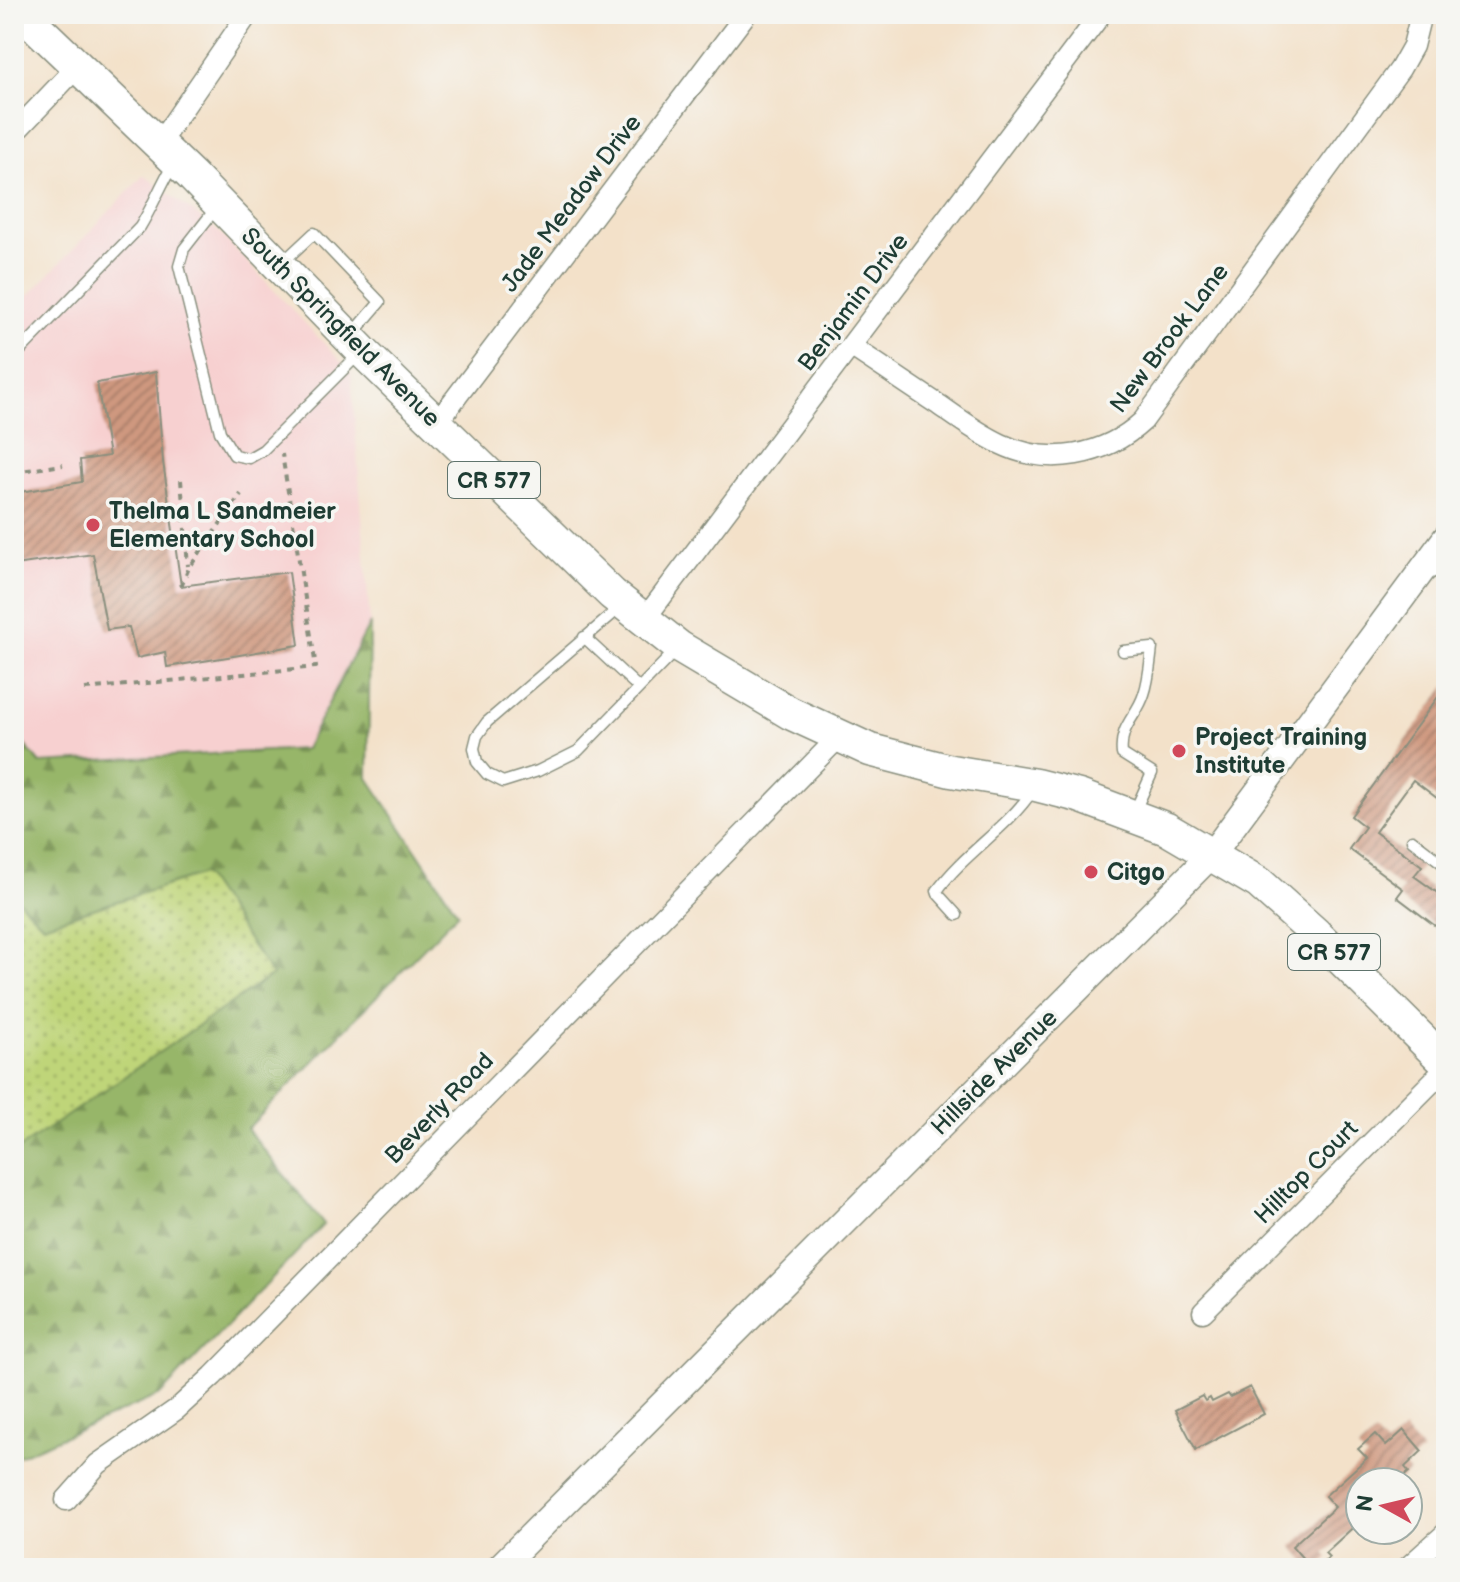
<svg xmlns="http://www.w3.org/2000/svg" width="1460" height="1582" viewBox="0 0 1460 1582" font-family="'Balsamiq Sans',sans-serif">
	<style>
		.built { fill: #f7d0d0 }
		.forest { fill: url(#forest-firs); stroke: #5b7a4e; stroke-width: 2 }
		.park { fill: url(#park-dots); stroke: #6f8956; stroke-width: 2 }
		.building { fill: url(#building-hatch) }
		.lines { fill: none; stroke-linecap: round; stroke-linejoin: round }
		.service-casing { stroke: #898f7e; stroke-width: 13 }
		.minor-casing { stroke: #898f7e; stroke-width: 23 }
		.tertiary-casing { stroke: #898f7e; stroke-width: 29 }
		.primary-casing { stroke: #898f7e; stroke-width: 35 }
		.path { stroke: #898f7e; stroke-width: 4; stroke-dasharray: 6 6; stroke-linecap: butt }
		.service { stroke: #fff; stroke-width: 10 }
		.minor { stroke: #fff; stroke-width: 20 }
		.tertiary { stroke: #fff; stroke-width: 26 }
		.primary { stroke: #fff; stroke-width: 32 }
		.poi-dot { fill: #d1495b; stroke: #f6f6f2; stroke-width: 3 }
		.labels { text-anchor: middle; stroke-width: 7; stroke-linejoin: round; paint-order: stroke }
		.shield { fill: #f6f6f2; stroke: #60746d; stroke-width: 2 }
		.shield-label { font-size: 22px; font-weight: bold; fill: #1f3d34 }
		.street-label { font-size: 24px; fill: #1f3d34; stroke: #f6f6f2 }
		.poi-label { font-size: 24px; font-weight: bold; fill: #1f3d34; stroke: #f6f6f2; text-anchor: start }
	</style>
	<defs>
		<pattern id="forest-firs" width="22" height="20" patternUnits="userSpaceOnUse" patternTransform="scale(2)"><rect width="22" height="20" fill="#97b669"/><path d="M5 1l3.5 6h-7zM16 11l3.5 6h-7z" fill="#7b9557"/></pattern>
		<pattern id="park-dots" width="8" height="8" patternUnits="userSpaceOnUse" patternTransform="scale(2)"><rect width="8" height="8" fill="#bfd579"/><path d="M2 2h.1M6 6h.1" fill="none" stroke="#9bae64" stroke-width="1.8" stroke-linecap="round"/></pattern>
		<pattern id="building-hatch" width="6" height="6" patternUnits="userSpaceOnUse" patternTransform="scale(2)"><rect width="6" height="6" fill="#cf987f"/><path d="M-1 1l2-2M0 6l6-6M5 7l2-2" fill="none" stroke="#a77d69"/></pattern>
	</defs>
	<rect width="100%" height="100%" fill="#f6f6f2"/>
	<filter id="ink" filterUnits="userSpaceOnUse"><feTurbulence type="fractalNoise" baseFrequency=".0125" numOctaves="2"/><feDisplacementMap in="SourceGraphic" scale="16" xChannelSelector="R" yChannelSelector="G"/><feConvolveMatrix kernelMatrix="1 2 1 2 8 2 1 2 1" color-interpolation-filters="sRGB"/></filter>
	<filter id="wash" filterUnits="userSpaceOnUse"><feTurbulence type="fractalNoise" baseFrequency=".006" numOctaves="4" result="noise"/><feDisplacementMap in="SourceGraphic" scale="32" xChannelSelector="R" yChannelSelector="G"/><feGaussianBlur stdDeviation="1.8" result="paint"/><feColorMatrix in="noise" values="0 0 0 0 0 0 0 0 0 0 0 0 0 0 0 0 0 1.4 0 .05"/><feComposite in="paint" operator="in"/></filter>
	<g filter="url(#wash)">
		<rect width="100%" height="100%" fill="#f3e1c9"/>
		<path class="built" d="M144,175L219,232L351,372L370,623L305,749L40,763L14,733V311Z"/>
		<path class="forest" d="M370,623L368,778L458,913L247,1129L324,1224L160,1395L14,1458V1152L272,975L203,874L43,925L14,896V733L40,763L305,749Z"/>
		<path class="park" d="M203,874L272,975L14,1152V896L43,925Z"/>
		<g id="blocks">
			<path class="building" d="M156,372L163,462L181,586L289,572L299,645L167,667L165,652L137,658L129,627L107,630L93,554L14,565V493L82,482L80,460L109,456L97,383Z
				M1446,686V805L1413,780L1375,832L1422,866L1414,876L1446,899V934L1397,897L1403,889L1349,849L1365,827L1351,816Z
				M1250,1387L1264,1414L1196,1450L1175,1410L1202,1396L1205,1401L1210,1398L1212,1402L1228,1394L1230,1397Z
				M1404,1430L1422,1451L1405,1467L1409,1472L1397,1482H1360V1521L1325,1553L1329,1557L1318,1568H1311L1292,1546L1335,1507L1325,1496L1367,1458L1358,1449L1375,1434L1386,1446Z"/>
		</g>
	</g>
	<g filter="url(#ink)">
		<use href="#blocks" fill-opacity="0" stroke="#898f7e" stroke-width="2"/>
		<g class="lines">
			<defs>
				<path id="service" d="M216,208L184,249L179,266L220,432L234,455L249,458L263,450L359,354
					M283,262L314,233L380,302L351,336
					M14,357L140,227C153,206 161,184 174,163
					M1427,575L1446,567
					M622,606L487,722L477,736L474,748L477,762L487,774L503,782L538,771L578,751L677,649
					M584,637L639,688
					M1123,651L1152,648C1150,663 1149,680 1144,694C1137,717 1119,725 1122,754L1152,773L1134,813
					M1412,840L1446,866
					M957,915L938,894L937,891C965,852 1007,829 1033,790"/>
				<path id="minor" d="M14,133L77,67
					M158,145L248,14
					M852,347C881,366 910,386 939,405C959,419 979,434 1001,444C1049,467 1105,456 1143,421L1400,69L1413,46L1421,14
					M436,424L746,14
					M644,620L1101,14
					M1203,1312L1446,1068
					M66,1500L98,1464L177,1409L213,1376L838,738
					M1407,1568L1446,1533"/>
				<path id="tertiary" d="M499,1568L1212,854L1446,538"/>
				<path id="primary" d="M23,14L191,175L362,351L612,594L679,647L790,713L870,750L951,771L1036,785L1079,796L1167,829L1259,883L1316,934L1446,1063"/>
			</defs>
			<use href="#service" class="service-casing"/>
			<use href="#minor" class="minor-casing"/>
			<use href="#tertiary" class="tertiary-casing"/>
			<use href="#primary" class="primary-casing"/>
			<path class="path" d="M14,472L63,465
				M181,480L188,566
				M181,586L189,568L241,494
				M85,689L316,667L282,454"/>
			<use href="#service" class="service"/>
			<use href="#minor" class="minor"/>
			<use href="#tertiary" class="tertiary"/>
			<use href="#primary" class="primary"/>
		</g>
	</g>
	<g class="poi-dot">
		<circle cx="93" cy="525" r="8"/>
		<circle cx="1179" cy="751" r="8"/>
		<circle cx="1091" cy="872" r="8"/>
	</g>
	<g class="labels">
		<g class="shield">
			<rect x="448" y="462" width="92" height="36" rx="6"/>
			<rect x="1288" y="934" width="92" height="36" rx="6"/>
		</g>
		<g class="shield-label">
			<text x="494" y="488">CR 577</text>
			<text x="1334" y="960">CR 577</text>
		</g>
		<g class="street-label">
			<text transform="translate(571 203) rotate(-53)" y="8">Jade Meadow Drive</text>
			<text transform="translate(853 302) rotate(-53)" y="8">Benjamin Drive</text>
			<text transform="translate(341 327) rotate(45)" y="8">South Springfield Avenue</text>
			<text transform="translate(1169 338) rotate(-53)" y="8">New Brook Lane</text>
			<text transform="translate(994 1072) rotate(-45)" y="8">Hillside Avenue</text>
			<text transform="translate(439 1108) rotate(-46)" y="8">Beverly Road</text>
			<text transform="translate(1306 1172) rotate(-45)" y="8">Hilltop Court</text>
		</g>
		<g class="poi-label">
			<text x="109" y="519">Thelma L Sandmeier<tspan x="109" dy="28">Elementary School</tspan></text>
			<text x="1195" y="745">Project Training<tspan x="1195" dy="28">Institute</tspan></text>
			<text x="1107" y="880">Citgo</text>
		</g>
	</g>
	<rect width="1460" height="1582" fill="none" stroke="#f6f6f2" stroke-width="48"/>
	<g transform="translate(1384 1506) rotate(278)"><circle r="38" fill="#f6f6f2" stroke="#a0aca6" stroke-width="2"/>
	<path d="M0-6L14 30L0 20L-14 30Z" fill="#d1495b"/>
	<text y="-12" font-size="22" font-weight="bold" text-anchor="middle" fill="#1f3d34">N</text>
	</g>
</svg>
